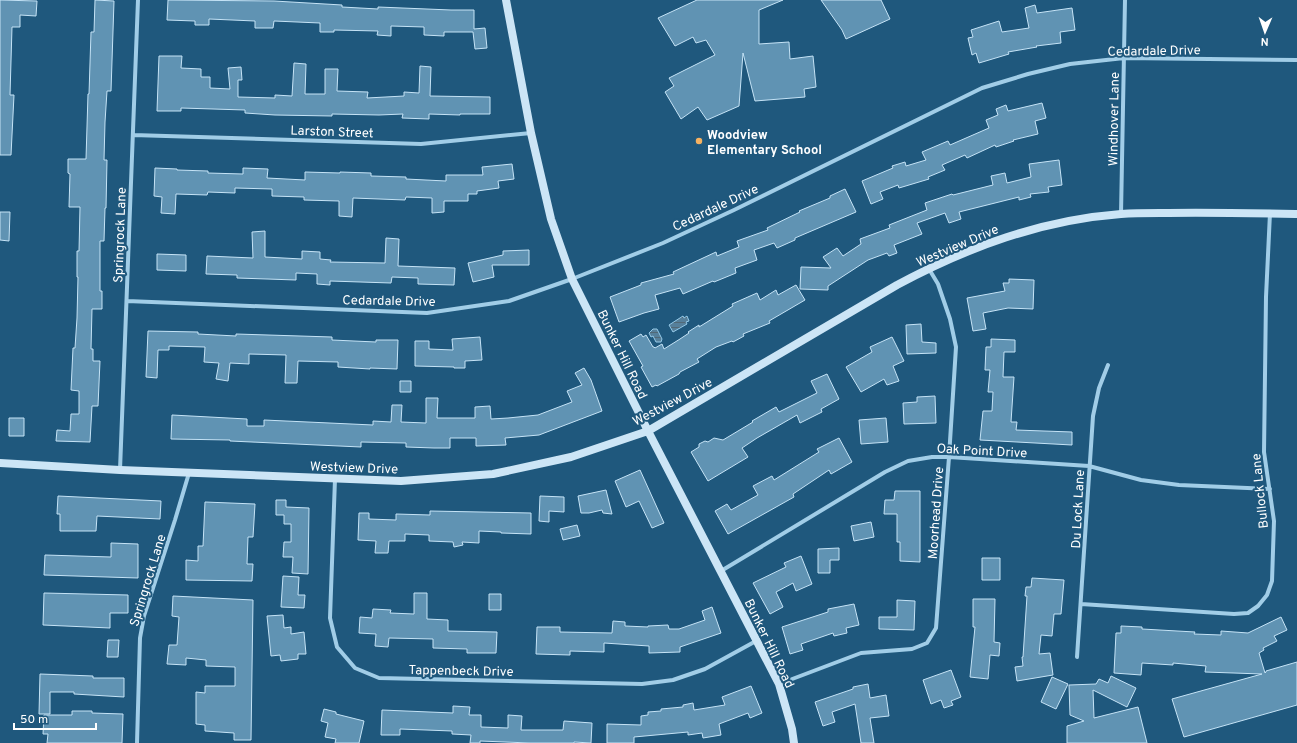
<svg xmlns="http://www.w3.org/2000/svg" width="1297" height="743" viewBox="0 0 1297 743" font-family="Overpass,sans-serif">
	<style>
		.water { fill: url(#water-rules); stroke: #95cae9 }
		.building { fill: #6093b3; stroke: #c5e3f6 }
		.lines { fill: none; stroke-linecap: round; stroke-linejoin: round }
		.street { stroke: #a1cde7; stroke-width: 4 }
		.secondary { stroke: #cce5f6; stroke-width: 8 }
		.poi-dot { fill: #f6b261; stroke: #1f587d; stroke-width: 1.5 }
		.labels { text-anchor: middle; stroke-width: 4; stroke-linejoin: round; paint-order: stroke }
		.street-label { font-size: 13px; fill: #fff; stroke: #1f587d }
		.poi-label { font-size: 13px; font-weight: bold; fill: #fff; stroke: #1f587d; text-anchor: start }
	</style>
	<defs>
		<pattern id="water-rules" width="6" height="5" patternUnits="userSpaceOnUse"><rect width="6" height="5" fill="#56809b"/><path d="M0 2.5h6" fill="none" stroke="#526977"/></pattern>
	</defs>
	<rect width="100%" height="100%" fill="#1f587d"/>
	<path class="water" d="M683,316L684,318L687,316L689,321L686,322L687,324L673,332L669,325Z
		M653,329H657L662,339L661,342H656L653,336L651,337L649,333Z"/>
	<path class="building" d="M0,0L37,1L36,16L20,15V27H12L10,95H14L11,155H0Z
		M95,0L114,1L111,91H107L105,122L104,160H107L106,208H105L104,241H100V291H102V309H92L91,349H93V361H100L98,406H92L90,442L56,441L57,430L70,431L71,414H79V391L71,390L73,348H75L77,318L78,277H77V251H79L80,207H69L70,174L68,173V159H86L88,94H89L91,32H94Z
		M168,0L274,1L342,5V7L378,9V7L451,10H474V29L485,28L487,48L475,49L473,32H444V36L424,35V27L391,26V36L377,35L378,31L334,30V32H320V23L274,21L273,28H255V21L209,19V25H195V21L167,20Z
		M697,0H783L759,10V44L789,42L790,59L813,56L816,87L804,89L805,97L755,101L743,53L739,106L707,120L698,107L681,119L665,92L674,86L669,78L715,55L706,40L696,43L693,37L675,46L658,18Z
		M821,0H881L890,19L846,39L842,30Z
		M1035,5L1037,13L1072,8L1075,30L1060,32L1061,43L1036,46L1037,47L1008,52L1009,54L979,63L976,53L972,55L968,38L973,37L971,30L999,21L1002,32L1029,28L1025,8Z
		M159,56H182L181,68L201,69V77H210V88L230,89L228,68L241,67L242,80H238V97L275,98V95L292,96L294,63L306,64L305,94H325V69H338L337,91L368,92L367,98L404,96V92L419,93L420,66L431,67L430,96L490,97V114H460V115L429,114V119L402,118L403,114L379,115L332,114V116L275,115L245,113V110L181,108V111H157Z
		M1042,103L1046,118L1035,121L1038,134L1013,140L1014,141L996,147L995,145L967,158L965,155L942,165L945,170L928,177L929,179L899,188L898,185L880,192L883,199L871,204L862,181L893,168L892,166L905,162L906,166L926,160L922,152L948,141L950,145L989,128L986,120L998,115L996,109L1006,105L1008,111Z
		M1059,160L1062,185L1048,187L1049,192L1030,194L1031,197L1019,200V197L959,212L961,219L949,223L945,213L917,223L922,234L894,245L897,253L889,256L887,253L868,260L828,286V290L800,289L801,267L831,268L823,257L837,248L843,256L861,244L860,239L890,228L889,225L927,210L925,203L952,194L953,195L993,185L991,176L1005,173L1007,183L1031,177L1029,164Z
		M512,164L514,179L498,181L499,188L477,191V194H468V201H444V212L432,213V198L406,197L405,200L353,198L352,217L339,216V201L304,200V197L272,196V189L235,188V193L208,192L207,195L176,194L175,214L161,213L162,197L154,196L155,168L177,169V170L208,171V173L243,174V168L268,169L267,178L305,180V172L340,173V172L371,173V176L406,177V179L446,181V175H483L482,167Z
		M845,189L856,212L795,238V240L777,248L774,243L754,250L757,260L735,268L736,273L714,282L713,281L683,294L680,288L655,295L659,309L644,313L619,322L610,297L641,285V283L674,274L673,272L716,252L717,256L739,247L737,241L768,230L767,228L800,212L799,211L830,198V196Z
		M0,212H10L9,241L0,240Z
		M265,231V257L302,259V251L320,252V259L331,260L330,262L385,263L386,238L399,239L398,266L455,268L454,285L418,284V278L392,277L391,283L330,281V285L317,284V274L296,273V280L237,278V275L206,274L207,256L253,258L252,232Z
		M529,250V265H492L494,277L473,282L468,263L503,255V251Z
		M157,254L186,255V271L157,270Z
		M1009,279L1034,280L1033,309L1008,308L983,313L986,329L973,331L967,298L1005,291L1003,283H1009Z
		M796,285L805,300L769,321L770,323L743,334L744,336L733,342L732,341L716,347L697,359L699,362L680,372L679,374L657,386L656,385L652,387L641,367L643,366L629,341L641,334L643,337L646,335L653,347H654L655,348L662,344L664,349L680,339L689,333L688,332L699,325V327L733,306L732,304L757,293L760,300L776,290L778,295Z
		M921,324L922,342L936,343V353L907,354L906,325Z
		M148,331L198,332V334L236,336V334L332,337V340L376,342V340H398L397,369L370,368V369L338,367V362L298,361L297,383H285L286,355L249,354V364L230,363L228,381L216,379L219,363L204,362L205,347L169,346V350H158L157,378L146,377Z
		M480,337L482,360L465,361V368H454V367L415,366V341H429V349L453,350L452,339Z
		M892,337L904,361L893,366L899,381L887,385L884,379L861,392L846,367L872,352L870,347Z
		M991,339L1015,340V352H1004L1003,377H1014L1011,422H1017L1016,430L1072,432V445L980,440L983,411H992L993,392H988L990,370H985L986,347H991Z
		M584,368L591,380L602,411L539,435L505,438L506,445L476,446V438H450V448H434L406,447V443L361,442V447L230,441V440L171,439L172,415L247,419V426H264V420L373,425V421L391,422L392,405H402L401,422L426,423V398H438L437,418H475V407L490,406L491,419L508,418L538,415L572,402L567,391L582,385L575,373Z
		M827,374L839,399L821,409L822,412L800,423L797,415L757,438L742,448L748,457L708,481L691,452L699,447V444L705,441L708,442L714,438L723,440L753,422L752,421L776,407L779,412L817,393L811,381Z
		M400,381H411V392H400Z
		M935,396L936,423L904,424L903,403L917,402V397Z
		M9,418H24V436H9Z
		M886,418L888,442L861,444L859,420Z
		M839,438L852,462L831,474L829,470L793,494L794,497L728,534L715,511L727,504L731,510L758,495L753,486L772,476L774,480L819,452L817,449Z
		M640,470L664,523L652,528L639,501L626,507L615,481Z
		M606,490L612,514L603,513L602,510L589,513H581L578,496Z
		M895,491H920V562L900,561V542H897V514H884L885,500H894Z
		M58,496L161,501L160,519L97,516L96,531H60V514H57Z
		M540,496L564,497V512L549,511V522L539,521Z
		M276,500H286V507L309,508L308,574L292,573L293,557H283L284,542H291V524H284V515H276Z
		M205,502L255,504L253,537H248L247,564H253L252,581L186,580V560L198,561V546H203Z
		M430,511L531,513V534L501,533V532L479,531V543L462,542L463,545L454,547L453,542L429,541V535L405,534V541H389L388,553H375L376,541L358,540L359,513H369V519L396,520V514L430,515Z
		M871,522L874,537L854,541L851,526Z
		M577,525L580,536L563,540L560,529Z
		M111,543L138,544V578L44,575L45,555L111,557Z
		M839,548V560H830V573H818V549Z
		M801,556L812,584L796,591L793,583L776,592L783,607L770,614L753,583L786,567L784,563Z
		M982,558H1000V580H982Z
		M283,576L299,577L298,595H305L304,608L281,607Z
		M1032,578L1064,580L1061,614H1054L1052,636L1041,635L1039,654L1050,653L1053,675L1017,681L1015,667L1023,666L1022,657H1023L1027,596H1025L1026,587H1031Z
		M44,593L128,595V613H110V628L43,625Z
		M414,593H427V619L448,620V631L497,632L496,653H467V649L433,648V639L389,638L388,647L375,646L376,634L359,633L360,617L372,618L373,609L391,610L390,613L414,614Z
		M489,594H501V610H489Z
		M173,596L253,600L251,740H234V733L205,731V725L196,724V692L205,693V686H235V667L206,666V660L186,658V665L167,664L169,645H177L179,617L172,616Z
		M973,599H995L994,642L1000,643L999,656L990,655L988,679L970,677L975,627H973Z
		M897,600L915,601L914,630L879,629V617H897Z
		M854,604L859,625L846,628L847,633L834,636L833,633L801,644L803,650L790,654L782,627L828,612V609Z
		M712,607L721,633L680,647V652L649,653V646L604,643V652L570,651V655L536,654L537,627H560V632L612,633L613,621L625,622V626L648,627V626L668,625L669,629H679L705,620L702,611Z
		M283,615L284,628L291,627V634L304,632L306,654H298V659L281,661L280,655L271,656L267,616Z
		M1281,617L1287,630L1274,636L1277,641L1263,648L1264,650L1259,653L1265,673L1266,672V671L1297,662V705L1184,737L1172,699L1262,674L1205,672L1206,666L1173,663V665L1142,663L1141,675L1114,673L1116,633H1121V626L1142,627V629L1195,632L1194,634L1221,635V631L1248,633Z
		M108,640H119L118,657H107Z
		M951,670L961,697L951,701L953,705L944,708L941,700L931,704L923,680Z
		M40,674L93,676V678H124V697L74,694V692H50V714H39Z
		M1111,676L1136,688L1127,707L1093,690L1094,718L1138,707L1147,743H1067V726L1084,721L1070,715L1069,685L1096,684L1099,679L1108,683Z
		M1052,677L1068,684L1056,709L1041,702Z
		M868,684L870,698L886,695L889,716L870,718L874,743H861L855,704L832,712L835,722L823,726L815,702L853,689V687Z
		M751,686L762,713L750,718L748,713L719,724L721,735L703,738L702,733L688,735V732L634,737V743H607V724L641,725V716L648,715V712L661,711V709L683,707V705L693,703L694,710L725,705L722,697Z
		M453,706L470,707L469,715H481V727L508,728V715L522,716L521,730H563L564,721L592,723L591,743L574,742V743H530L480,741V743H470L471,735L452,734V731L400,729V735H381L382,710L453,713Z
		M324,709L336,712V714L364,721L359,743H335L336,739L325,737L328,723L321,721Z
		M72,711H92V713L123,714L122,743H47L48,734H43L44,715H72Z"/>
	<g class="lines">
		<path class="street" d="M133,135L421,144L531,133
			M1121,214L1125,0
			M127,301L427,313L509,301L572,279L663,243L734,210L982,88L1028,74L1070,64L1124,58L1297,60
			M120,470L138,0
			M335,479L330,618L337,647L355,668L379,678L642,684L673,680L705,669L756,641
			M721,571L885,472L908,461L932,457H949L1089,466L1141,480L1179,485L1270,489
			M1081,604L1234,614L1248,613L1258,606L1267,595L1272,581L1274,521L1264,452L1266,297L1270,213
			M1077,657L1093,416L1099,388L1108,365
			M779,684L861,653L912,649L927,643L936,628L949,457L956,347L950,319L938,284L929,269
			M137,743L140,638L144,616L175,520L189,473"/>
		<path class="secondary" d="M506,0L531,133L551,219L572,279L648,431L779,684L792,729L794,743
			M0,463L120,470L401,481L493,474L571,457L648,431L897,285C968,247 1041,220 1121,214C1134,213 1147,213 1160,213C1206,212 1251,213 1297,214"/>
	</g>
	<circle class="poi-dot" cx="699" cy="141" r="4"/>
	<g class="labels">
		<g class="street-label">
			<text transform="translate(1154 50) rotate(-1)" y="5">Cedardale Drive</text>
			<text transform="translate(1113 119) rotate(-89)" y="5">Windhover Lane</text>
			<text transform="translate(332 131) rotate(2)" y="5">Larston Street</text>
			<text transform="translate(715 207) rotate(-25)" y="5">Cedardale Drive</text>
			<text transform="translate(119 235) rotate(-88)" y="5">Springrock Lane</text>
			<text transform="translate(957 245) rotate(-23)" y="5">Westview Drive</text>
			<text transform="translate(389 300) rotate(1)" y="5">Cedardale Drive</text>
			<text transform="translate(623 354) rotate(64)" y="5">Bunker Hill Road</text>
			<text transform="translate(672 401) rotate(-28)" y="5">Westview Drive</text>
			<text transform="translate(982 450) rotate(3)" y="5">Oak Point Drive</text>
			<text transform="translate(354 467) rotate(2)" y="5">Westview Drive</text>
			<text transform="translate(1259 491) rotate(-96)" y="5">Bullock Lane</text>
			<text transform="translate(1077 509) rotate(-87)" y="5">Du Lock Lane</text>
			<text transform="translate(935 513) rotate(-86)" y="5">Moorhead Drive</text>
			<text transform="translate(147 580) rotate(-73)" y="5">Springrock Lane</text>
			<text transform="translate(770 643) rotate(64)" y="5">Bunker Hill Road</text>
			<text transform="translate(461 670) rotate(1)" y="5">Tappenbeck Drive</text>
		</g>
		<g class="poi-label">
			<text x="707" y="139">Woodview<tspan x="707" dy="15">Elementary School</tspan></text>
		</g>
	</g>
	<g transform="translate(1265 32) rotate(182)" stroke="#1f587d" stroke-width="3" paint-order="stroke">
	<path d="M0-3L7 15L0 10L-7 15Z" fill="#ffffff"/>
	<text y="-6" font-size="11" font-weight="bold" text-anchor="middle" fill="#ffffff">N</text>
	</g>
	<path d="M14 723v6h82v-6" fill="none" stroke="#ffffff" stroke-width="2"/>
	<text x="20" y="723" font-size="12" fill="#ffffff" stroke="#1f587d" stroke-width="3" paint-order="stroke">50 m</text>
</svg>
